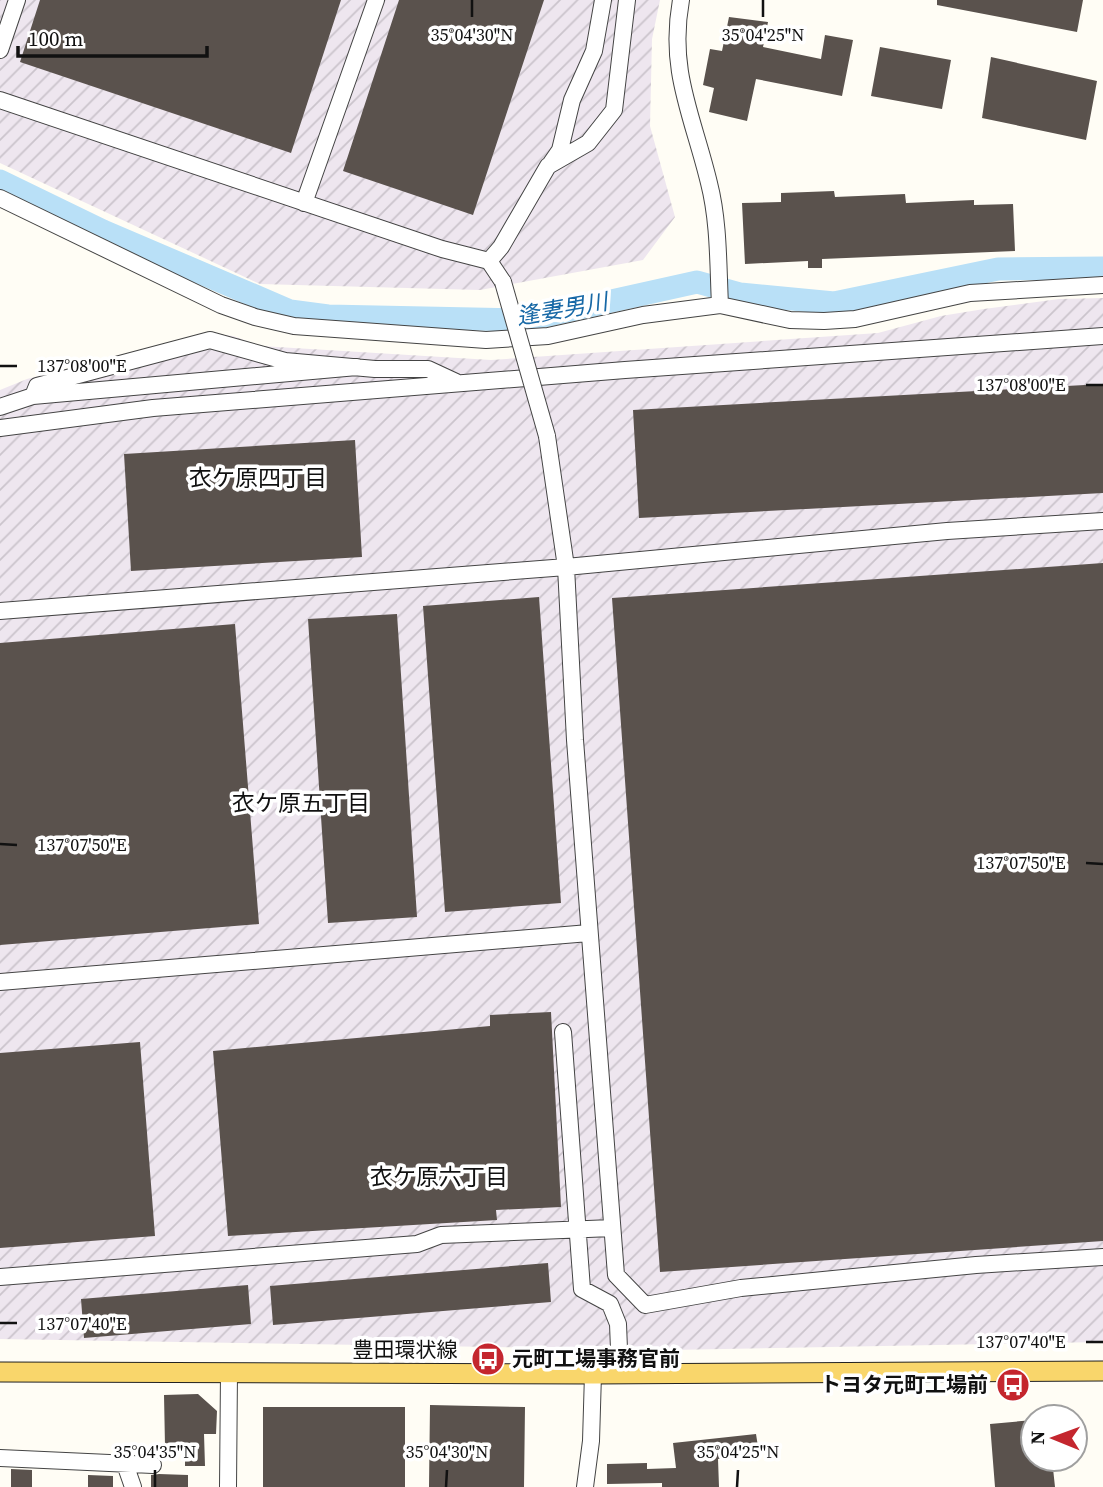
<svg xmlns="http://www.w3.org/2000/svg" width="1103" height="1487" viewBox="0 0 1103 1487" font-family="'Source Serif 4','Noto Sans JP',serif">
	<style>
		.industrial { fill: url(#industrial-furrows) }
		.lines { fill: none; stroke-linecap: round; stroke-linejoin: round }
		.river { stroke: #b9e0f7; stroke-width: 23 }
		.building { fill: #5a524d }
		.minor-casing { stroke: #444; stroke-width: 18 }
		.major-casing { stroke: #222; stroke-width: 21 }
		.minor { stroke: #fff; stroke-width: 16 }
		.major { stroke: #f9d66b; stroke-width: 19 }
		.minor-bridge-casing { stroke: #444; stroke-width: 18; stroke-linecap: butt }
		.minor-bridge { stroke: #fff; stroke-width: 16 }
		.ticks { fill: none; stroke: #111; stroke-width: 2.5 }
		.labels { text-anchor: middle; stroke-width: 7; stroke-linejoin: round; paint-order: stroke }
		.street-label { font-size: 21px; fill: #111; stroke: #fff }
		.poi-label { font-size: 21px; font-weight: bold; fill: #111; stroke: #fff; text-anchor: start }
		.water-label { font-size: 23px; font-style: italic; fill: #1768a6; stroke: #fff }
		.neighbourhood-label { font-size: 23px; fill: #111; stroke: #fff }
		.ticks-label { font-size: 18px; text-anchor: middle; fill: #111; stroke: #fff; stroke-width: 7; stroke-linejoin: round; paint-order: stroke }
	</style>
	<defs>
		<pattern id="industrial-furrows" width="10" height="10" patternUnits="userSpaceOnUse" patternTransform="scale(1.75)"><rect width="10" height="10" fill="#eee6ef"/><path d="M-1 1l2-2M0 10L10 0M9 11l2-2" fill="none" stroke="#cbc4cc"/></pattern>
	</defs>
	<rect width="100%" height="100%" fill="#fffdf5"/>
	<path class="industrial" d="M0,0H660L652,39L650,126L675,217L643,260L480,290L260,284L0,163Z
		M1103,298V1342L670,1350L0,1339V390L27,379L207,333L233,336L261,346L491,360L878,333L941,316L984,309L1059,299Z"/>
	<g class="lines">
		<path class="river" d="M0,181L103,231L290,311L328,316L526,320L697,282L740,294L834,303L998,269L1103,268"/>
	</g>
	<path class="building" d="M40,0H341L291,153L20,62Z
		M399,0H544L473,215L343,171Z
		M937,0H1083L1077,32L937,5Z
		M729,17L768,22L763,47L821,59L825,35L853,40L842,96L756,79L747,121L709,112L714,88L703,85L710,49L722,51Z
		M880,47L951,60L942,109L871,96Z
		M991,57L1097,81L1086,140L982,118Z
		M834,191L835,197L905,194L906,203L974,200V205L1013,204L1015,251L822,259V268H808V261L745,264L742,203L781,202V193Z
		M1103,384V493L639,518L633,410Z
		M355,440L362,557L131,571L124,454Z
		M1103,563V1241L660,1272L612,598Z
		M539,597L561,903L445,912L423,606Z
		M397,614L417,917L328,923L308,619Z
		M235,624L259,924L0,945V643Z
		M551,1012L561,1207L496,1210L497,1220L228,1236L213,1051L490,1026V1015Z
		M140,1042L155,1236L0,1248V1053Z
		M548,1263L551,1302L273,1325L270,1286Z
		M248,1285L251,1324L84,1338L81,1299Z
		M198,1394L217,1411L216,1434H204L205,1466H185V1446H165L164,1395Z
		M430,1405L525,1407L524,1487H429Z
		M263,1407H405V1487H263Z
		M1033,1420V1459H1052L1055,1487H995L990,1424Z
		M756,1434L759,1453L718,1459L719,1487H662V1483L607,1484V1464L647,1463V1469L676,1468L673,1443Z
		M11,1469L32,1470V1487H11Z
		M159,1474L188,1475V1487H151V1475Z
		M88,1475L113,1476V1487H88Z"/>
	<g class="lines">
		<defs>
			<path id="minor" d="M681,0C668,71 693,116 709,183C719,222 718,265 720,305
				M0,50L17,0
				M0,100L442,249L489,261L503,282
				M551,163L560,150L572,100L594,51L603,0
				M0,198L221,305L255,317L294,326L486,340L548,336L643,315L720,305L790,320L824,321L855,319L970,293L1103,285
				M304,203L376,0
				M489,261L501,247L548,166L588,143L614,110L627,0
				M357,367L33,396L37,386L210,340L285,361L375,369H428L456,382
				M0,407L33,396
				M0,428L153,408L625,370L1103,336
				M547,436L566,567L575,740L616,1275L645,1305L741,1288L976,1265L1103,1257
				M0,611L566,567L947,531L1103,521
				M0,982L589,933
				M563,1032L582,1289L610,1304L618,1324L620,1374
				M0,1277L417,1244L441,1235L612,1228
				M0,1458L153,1465
				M125,1464L133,1487
				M228,1487L229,1372
				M585,1487L591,1441L593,1374"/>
			<path id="major" d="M0,1372L593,1374L1103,1371"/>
		</defs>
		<use href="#minor" class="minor-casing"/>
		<use href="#major" class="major-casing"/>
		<use href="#minor" class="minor"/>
		<use href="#major" class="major"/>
		<defs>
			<path id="minor-bridge" d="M503,282L547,436"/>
		</defs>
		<use href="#minor-bridge" class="minor-bridge-casing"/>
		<use href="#minor-bridge" class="minor-bridge"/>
	</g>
	<path class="ticks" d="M472,17V0M763,17V0M0,366H17M1086,385H1103M0,844L17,845M1086,863L1103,864M0,1323H17M1086,1342H1103M155,1487V1470M446,1487L447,1470M737,1487L738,1470"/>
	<defs>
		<symbol id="bus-disc" viewBox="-11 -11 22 22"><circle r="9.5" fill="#c4262e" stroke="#fff"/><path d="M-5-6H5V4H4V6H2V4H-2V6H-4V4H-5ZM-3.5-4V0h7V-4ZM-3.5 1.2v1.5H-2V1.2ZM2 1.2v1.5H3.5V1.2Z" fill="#fff"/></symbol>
	</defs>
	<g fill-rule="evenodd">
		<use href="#bus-disc" x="469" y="1340" width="38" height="38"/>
		<use href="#bus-disc" x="994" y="1366" width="38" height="38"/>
	</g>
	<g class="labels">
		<g class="street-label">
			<text x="405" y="1357">豊田環状線</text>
		</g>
		<g class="poi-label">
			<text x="512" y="1366">元町工場事務官前</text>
			<text x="988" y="1392" text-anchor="end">トヨタ元町工場前</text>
		</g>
		<g class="water-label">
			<text transform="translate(562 309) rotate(-10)" y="8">逢妻男川</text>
		</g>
		<g class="neighbourhood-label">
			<text x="258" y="486">衣ケ原四丁目</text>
			<text x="301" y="811">衣ケ原五丁目</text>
			<text x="439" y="1185">衣ケ原六丁目</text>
		</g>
	</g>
	<g class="ticks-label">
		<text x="472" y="41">35°04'30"N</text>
		<text x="763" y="41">35°04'25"N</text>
		<text x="82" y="372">137°08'00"E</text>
		<text x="1021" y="391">137°08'00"E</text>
		<text x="82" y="851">137°07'50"E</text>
		<text x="1021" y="869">137°07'50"E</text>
		<text x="82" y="1330">137°07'40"E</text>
		<text x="1021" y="1348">137°07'40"E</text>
		<text x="155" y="1458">35°04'35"N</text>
		<text x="447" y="1458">35°04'30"N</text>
		<text x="738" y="1458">35°04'25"N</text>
	</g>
	<g transform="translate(1054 1438) rotate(271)"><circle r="33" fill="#ffffff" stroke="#a0a0a0" stroke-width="2"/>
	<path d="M0-5L12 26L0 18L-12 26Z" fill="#c4262e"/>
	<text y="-10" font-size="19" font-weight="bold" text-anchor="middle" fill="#111111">N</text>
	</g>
	<path d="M18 46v10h189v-10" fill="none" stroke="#111111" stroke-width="3.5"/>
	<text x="28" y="46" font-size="21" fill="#111111" stroke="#ffffff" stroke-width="5" paint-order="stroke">100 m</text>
</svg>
